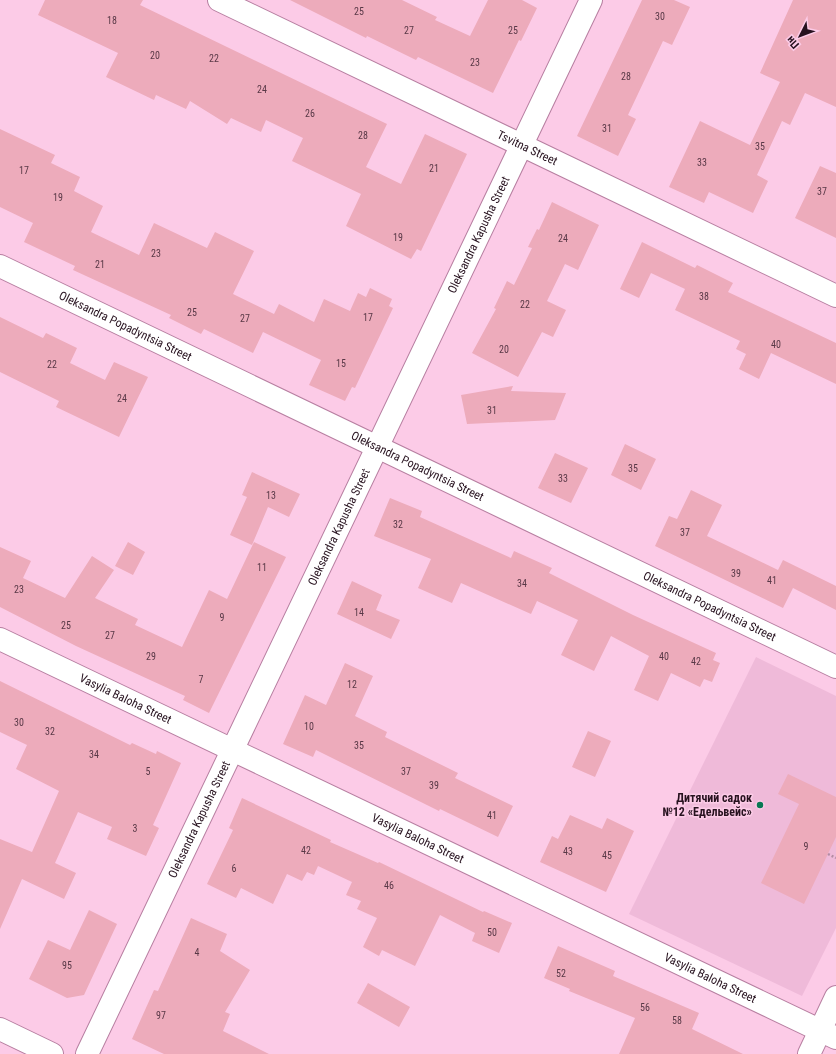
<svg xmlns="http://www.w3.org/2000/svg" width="836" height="1054" viewBox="0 0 836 1054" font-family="'Roboto Condensed',sans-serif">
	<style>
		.built { fill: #efbad9 }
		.building { fill: #edabbb }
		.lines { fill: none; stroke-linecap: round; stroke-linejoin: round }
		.minor-casing { stroke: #b77fa1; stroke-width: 24 }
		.path { stroke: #b38ca3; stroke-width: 2.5; stroke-dasharray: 2 2; stroke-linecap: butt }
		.minor { stroke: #fff; stroke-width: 22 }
		.poi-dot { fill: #087853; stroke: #fccbe7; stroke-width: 1.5 }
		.labels { text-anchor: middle; stroke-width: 3; stroke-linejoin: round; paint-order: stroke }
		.number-label { font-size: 10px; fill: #583846 }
		.street-label { font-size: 12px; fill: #27121f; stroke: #fccbe7 }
		.poi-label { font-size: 12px; font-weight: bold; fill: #27121f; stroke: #fccbe7; text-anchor: end }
	</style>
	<rect width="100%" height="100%" fill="#fccbe7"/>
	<path class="built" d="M756,657L836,696V928L802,996L629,914Z"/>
	<path class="building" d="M45,0H143L140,5L387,124L366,167L401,184L425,134L467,154L421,251L417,249L411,259L346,226L361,194L292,161L303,138L266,120L261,132L231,118L227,124L190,101L186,109L156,95L154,100L106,77L118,53L38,15Z
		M290,0H402L437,17L435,20L470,36L488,0H522L537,8L521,41L519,40L493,93L418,57L416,60L367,36L366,38Z
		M642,0H674L690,7L672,45L663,41L628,115L636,119L618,156L577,136Z
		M793,0H836V107L805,93L790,125L782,121L757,175L768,181L753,213L709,192L704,203L669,187L700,121L750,145L780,82L760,73Z
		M0,129L55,155L51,163L80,177L74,191L103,206L91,232L139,255L154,223L207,248L215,232L254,251L233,294L274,314L279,304L314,322L324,299L350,311L358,293L366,297L370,288L392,299L389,306L393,308L355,388L352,387L345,401L309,385L321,360L263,332L253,353L204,329L201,334L169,318L171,315L73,270L75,266L24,242L33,223L0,207Z
		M820,166L836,173V238L795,218Z
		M552,202L599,225L578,270L565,264L547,301L566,310L553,337L542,332L518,377L472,353L496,309L494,308L507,281L514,285L532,248L528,247L537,229L539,230Z
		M642,242L695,268L697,265L733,283L728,292L836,343V384L771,353L759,379L739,369L746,354L736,349L740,341L675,310L685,289L651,273L639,298L620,289Z
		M0,317L43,338L46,333L77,348L70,363L105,380L114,362L148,377L119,437L56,407L59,401L0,372Z
		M513,386L511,391L566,393L555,420L467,424L461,395Z
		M625,444L656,459L641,490L611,475Z
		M555,453L588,468L571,503L538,488Z
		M252,472L300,494L289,517L268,507L252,545L230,535L247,497L242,495Z
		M691,490L722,505L707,536L778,570L783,560L836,586V610L793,588L783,608L655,546L669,516L677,519Z
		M390,498L422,511L420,517L511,558L514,551L552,568L549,573L633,615L716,653L713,660L720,663L712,682L704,679L700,687L671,673L658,701L634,690L649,656L611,636L594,671L561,655L578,620L537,601L531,614L461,583L452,603L418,588L431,559L374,536Z
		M128,542L145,552L133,575L115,566Z
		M254,542L286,557L209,713L183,700L185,696L76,646L0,607V547L31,561L23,578L65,598L92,556L114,570L95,598L138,619L135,625L182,647L209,590L227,599Z
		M352,581L382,595L376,610L400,620L391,639L337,614Z
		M345,663L373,676L355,716L387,732L385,737L458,773L455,778L513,806L498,837L440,809L439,811L316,750L313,757L283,744L305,695L326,705Z
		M0,681L130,745L132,743L156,754L157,751L181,763L153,825L159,828L146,856L107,839L112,827L78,812L55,863L76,873L64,899L22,879L0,929V839L32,852L59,791L16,769L27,745L0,732Z
		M588,731L611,741L595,777L572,767Z
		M788,774L836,797V837L804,904L761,883L799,804L778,794Z
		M242,798L331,840L330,842L378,863L379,862L483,912L484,911L512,923L499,953L472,941L475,933L440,915L415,966L382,950L379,956L363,947L377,918L357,909L361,901L346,895L352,882L318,866L314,875L307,872L302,881L287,874L273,904L241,888L236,898L207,884L233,830L229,828Z
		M570,815L602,829L607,818L634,831L606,892L540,862L552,836L558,839Z
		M89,910L117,924L84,995L67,998L29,979L48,940L70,950Z
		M191,918L227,934L220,951L250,970L225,1012L230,1014L223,1031L269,1054H164L132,1039L154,990L158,991Z
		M558,946L615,971L613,976L699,1013L692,1029L743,1054H619L635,1018L569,991L570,989L544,978Z
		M368,983L410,1007L399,1027L357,1003Z"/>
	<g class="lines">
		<defs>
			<g id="minor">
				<path id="s1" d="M219,0L836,296"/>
				<path id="s2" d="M0,266L836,667"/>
				<path id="s3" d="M0,639L836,1038"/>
				<path d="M0,1029L52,1054"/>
				<path id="s4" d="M87,1054L591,0"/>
				<path d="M809,1054L836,997"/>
			</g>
		</defs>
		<use href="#minor" class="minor-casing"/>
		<path class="path" d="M828,854L836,858"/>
		<use href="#minor" class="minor"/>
	</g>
	<circle class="poi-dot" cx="760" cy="805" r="4"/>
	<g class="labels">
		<g class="number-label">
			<text x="359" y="15">25</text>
			<text x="660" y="20">30</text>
			<text x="112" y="24">18</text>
			<text x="409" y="34">27</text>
			<text x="513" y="34">25</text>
			<text x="155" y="59">20</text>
			<text x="214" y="62">22</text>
			<text x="475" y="66">23</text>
			<text x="626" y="80">28</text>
			<text x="262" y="93">24</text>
			<text x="310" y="117">26</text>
			<text x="607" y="132">31</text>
			<text x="363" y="139">28</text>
			<text x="760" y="150">35</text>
			<text x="702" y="166">33</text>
			<text x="434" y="172">21</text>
			<text x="24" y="174">17</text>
			<text x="822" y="195">37</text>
			<text x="58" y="201">19</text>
			<text x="398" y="241">19</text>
			<text x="563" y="242">24</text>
			<text x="156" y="257">23</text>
			<text x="100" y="268">21</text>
			<text x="704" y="300">38</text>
			<text x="525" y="308">22</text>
			<text x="192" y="316">25</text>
			<text x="368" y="321">17</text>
			<text x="245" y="322">27</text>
			<text x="776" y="348">40</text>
			<text x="504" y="353">20</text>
			<text x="341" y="367">15</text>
			<text x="52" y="368">22</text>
			<text x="122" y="402">24</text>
			<text x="492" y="414">31</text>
			<text x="633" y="472">35</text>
			<text x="563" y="482">33</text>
			<text x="271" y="499">13</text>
			<text x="398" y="528">32</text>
			<text x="685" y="536">37</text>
			<text x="262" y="571">11</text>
			<text x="736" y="577">39</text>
			<text x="772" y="584">41</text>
			<text x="522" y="587">34</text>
			<text x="19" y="593">23</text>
			<text x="359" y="616">14</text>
			<text x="222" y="621">9</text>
			<text x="66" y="629">25</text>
			<text x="110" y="639">27</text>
			<text x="151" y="660">29</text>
			<text x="664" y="660">40</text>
			<text x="696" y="665">42</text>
			<text x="201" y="683">7</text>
			<text x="352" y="688">12</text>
			<text x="19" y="726">30</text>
			<text x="309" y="730">10</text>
			<text x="50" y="735">32</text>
			<text x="359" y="749">35</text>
			<text x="94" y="758">34</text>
			<text x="148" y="775">5</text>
			<text x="406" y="775">37</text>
			<text x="434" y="789">39</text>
			<text x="492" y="819">41</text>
			<text x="135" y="832">3</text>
			<text x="806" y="850">9</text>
			<text x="306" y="854">42</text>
			<text x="568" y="855">43</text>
			<text x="607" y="859">45</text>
			<text x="234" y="872">6</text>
			<text x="389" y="889">46</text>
			<text x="492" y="936">50</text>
			<text x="197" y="956">4</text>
			<text x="67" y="969">95</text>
			<text x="561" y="977">52</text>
			<text x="645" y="1011">56</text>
			<text x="161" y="1019">97</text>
			<text x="677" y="1024">58</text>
		</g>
		<g class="street-label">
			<text dy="4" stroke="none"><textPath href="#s1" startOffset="342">Tsvitna Street</textPath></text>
			<text dy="4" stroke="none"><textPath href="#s4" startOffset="908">Oleksandra Kapusha Street</textPath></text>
			<text dy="4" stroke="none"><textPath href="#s2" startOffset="139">Oleksandra Popadyntsia Street</textPath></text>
			<text dy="4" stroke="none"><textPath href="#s2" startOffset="463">Oleksandra Popadyntsia Street</textPath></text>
			<text dy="4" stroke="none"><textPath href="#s4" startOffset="584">Oleksandra Kapusha Street</textPath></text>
			<text dy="4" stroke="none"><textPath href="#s2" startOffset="787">Oleksandra Popadyntsia Street</textPath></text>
			<text dy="4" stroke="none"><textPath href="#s3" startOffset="139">Vasylia Baloha Street</textPath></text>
			<text dy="4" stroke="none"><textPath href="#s4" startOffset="260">Oleksandra Kapusha Street</textPath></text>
			<text dy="4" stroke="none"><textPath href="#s3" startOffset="463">Vasylia Baloha Street</textPath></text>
			<text dy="4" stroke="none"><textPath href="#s3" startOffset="787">Vasylia Baloha Street</textPath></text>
		</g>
		<g class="poi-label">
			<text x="752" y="802">Дитячий садок<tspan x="752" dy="14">№12 «Едельвейс»</tspan></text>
		</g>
	</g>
	<g transform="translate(800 36) rotate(228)" stroke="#fccbe7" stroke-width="3" paint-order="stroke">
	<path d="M0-3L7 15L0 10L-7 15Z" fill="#27121f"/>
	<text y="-6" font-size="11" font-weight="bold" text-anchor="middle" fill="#27121f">Пн</text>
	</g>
</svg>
